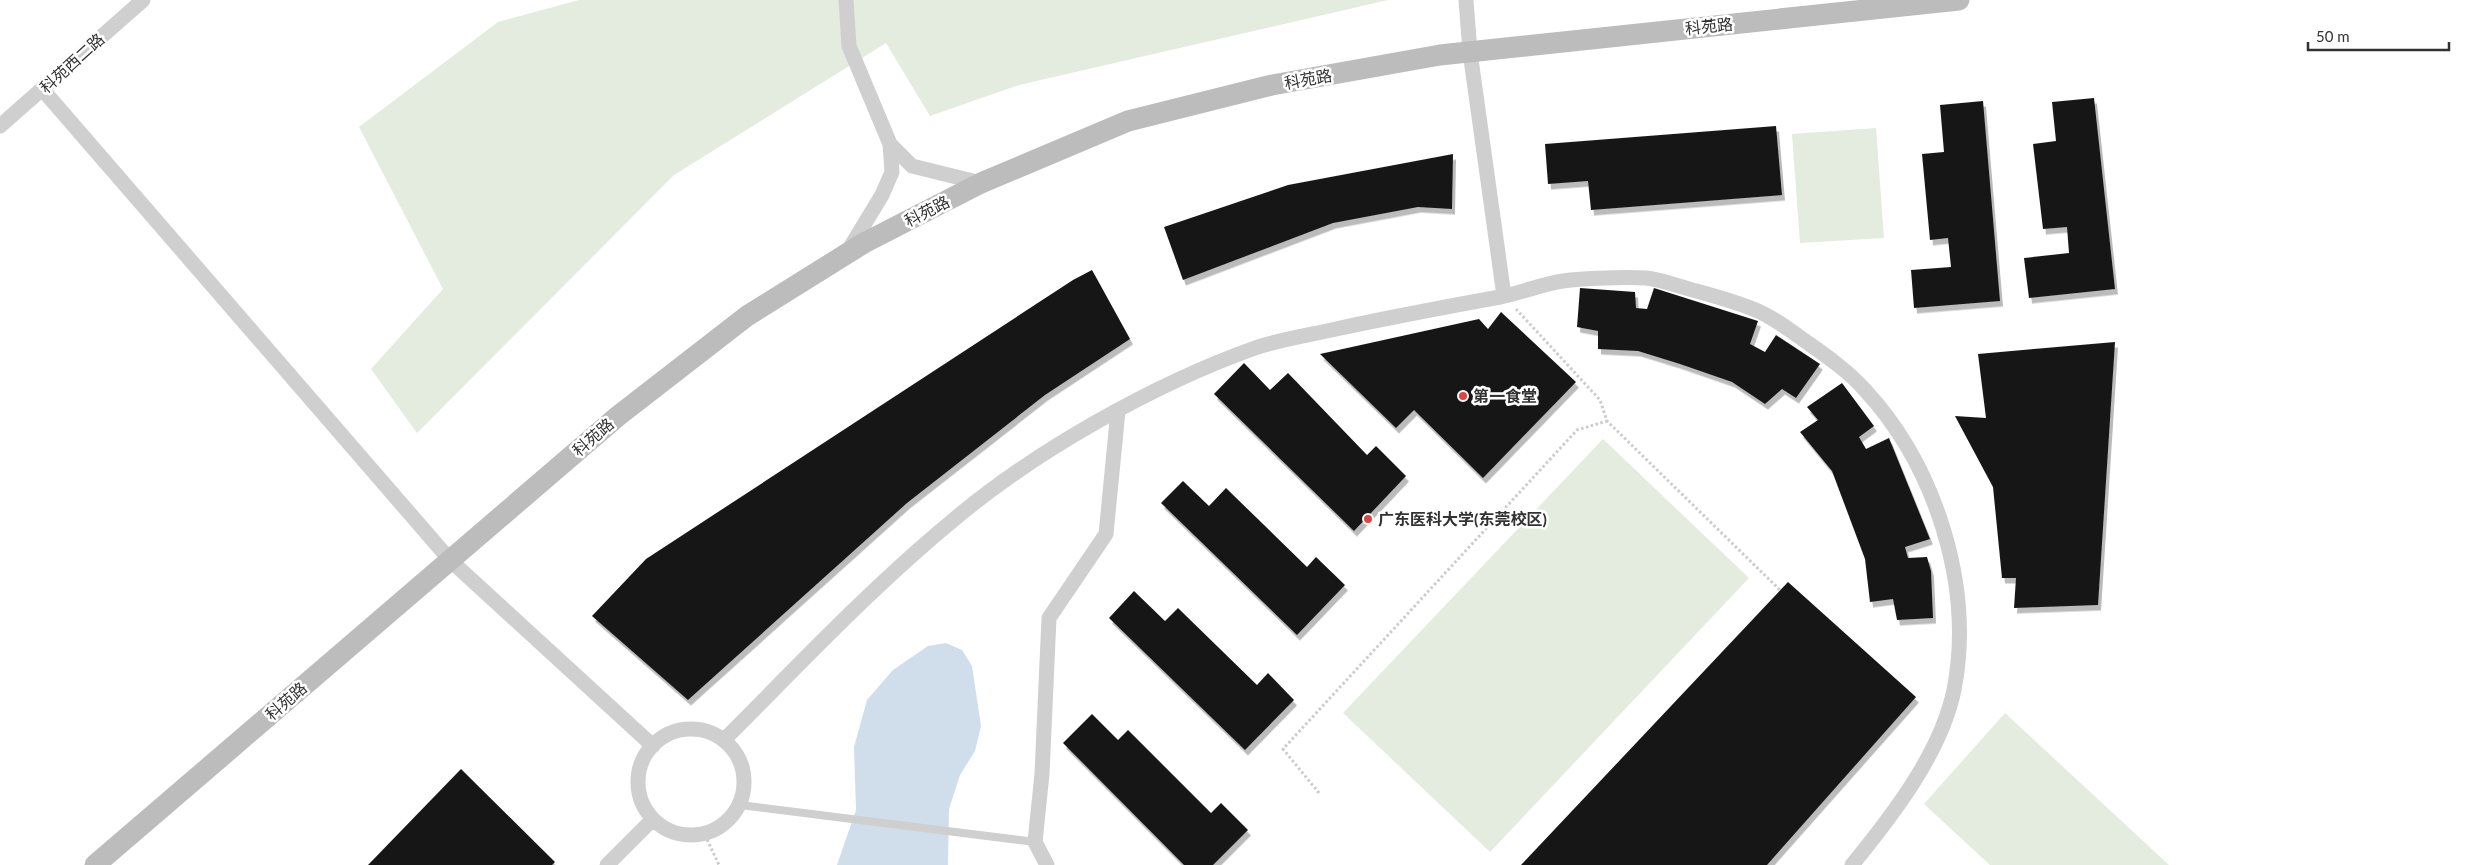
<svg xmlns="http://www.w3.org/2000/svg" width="2488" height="865" viewBox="0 0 2488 865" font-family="Lato,'Noto Sans SC',sans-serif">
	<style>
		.green { fill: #e4ebdf }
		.water { fill: #d0deec }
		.building { fill: #191919; filter: url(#shadow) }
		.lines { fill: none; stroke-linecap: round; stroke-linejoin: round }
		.path { stroke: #ccc; stroke-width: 3; stroke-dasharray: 2.5 2.5; stroke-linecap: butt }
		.lane { stroke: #cfcfcf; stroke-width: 8 }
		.street { stroke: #cfcfcf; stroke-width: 15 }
		.secondary { stroke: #bcbcbc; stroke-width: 21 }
		.poi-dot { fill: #db4542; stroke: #fff; stroke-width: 2 }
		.labels { text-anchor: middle; stroke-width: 5; stroke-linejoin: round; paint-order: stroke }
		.street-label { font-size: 16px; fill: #323232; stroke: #fff }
		.poi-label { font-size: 16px; font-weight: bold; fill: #323232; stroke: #fff; text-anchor: start }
	</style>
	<defs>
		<filter id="shadow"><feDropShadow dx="3" dy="5.5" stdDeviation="0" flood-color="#0004"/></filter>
	</defs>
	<rect width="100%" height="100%" fill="#fff"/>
	<path class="green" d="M579,0H1388L1019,85L930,116L886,43L674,175L417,433L371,369L443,289L359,127L498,22Z
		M1876,128L1884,238L1800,243L1792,134Z
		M1603,439L1749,578L1490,852L1343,713Z
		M2005,713L2169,865H1990L1924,804Z"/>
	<path class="water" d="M946,643L962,650L972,666L981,726L975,751L960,775L949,809L948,865H837L856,810L854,747L867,700L893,670L928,646Z"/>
	<path class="building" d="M2094,98L2115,289L2029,298L2024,258L2069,253L2067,227L2043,229L2033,144L2056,141L2052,102Z
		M1983,101L2000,301L1914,308L1911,270L1951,267L1948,238L1930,240L1922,154L1944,152L1940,105Z
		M1776,126L1782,195L1591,210L1588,181L1548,184L1545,144Z
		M1453,154L1452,209L1418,207L1333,223L1183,280L1164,227L1288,185Z
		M1092,270L1130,339L1045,395L907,503L688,700L592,616L646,559L1073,280Z
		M1580,288L1635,292L1636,308L1647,309L1654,288L1758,321L1750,344L1765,352L1776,335L1820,364L1796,398L1782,389L1765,404L1732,382L1680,364L1638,351L1598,349V331L1577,327Z
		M1501,312L1576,382L1483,478L1414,410L1396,428L1320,354L1479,319L1488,329Z
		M2115,342L2098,605L2014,608L2016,578H2002L1993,487L1955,416L1986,418L1978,354Z
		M1244,363L1270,390L1288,373L1367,455L1376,446L1406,476L1354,531L1214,394Z
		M1842,383L1874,426L1859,437L1866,449L1889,438L1930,539L1905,547L1908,558L1927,557L1931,571L1933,618L1897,620L1893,599L1870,602L1865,559L1832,471L1800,432L1818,420L1807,407Z
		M1183,481L1209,506L1226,488L1307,567L1316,557L1345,585L1297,635L1161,503Z
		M1788,582L1916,697L1767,865H1521Z
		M1134,591L1165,621L1178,608L1257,685L1268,673L1294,700L1245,750L1109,618Z
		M1092,714L1118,740L1128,730L1211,813L1221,803L1248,830L1213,865H1184L1063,743Z
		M461,769L555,862L552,865H368Z"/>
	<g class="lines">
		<path class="path" d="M1516,309L1600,400L1607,421L1780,590
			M1319,793L1283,749L1577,430L1607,421
			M705,835L719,865"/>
		<path class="lane" d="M740,805L1035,842"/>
		<path class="street" d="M846,0L849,46L890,144L892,172L882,195L848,251
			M1466,0L1470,52L1504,296
			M43,90L450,560L653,746
			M0,126L143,0
			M890,144L912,166L981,183
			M638 782a53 53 0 1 1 106 0a53 53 0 1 1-106 0Z
			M724,740C798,666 870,589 951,522C1033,452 1154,384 1255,348C1281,339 1310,335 1336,329C1391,317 1445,307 1500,297C1521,293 1542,284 1563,281C1582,278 1627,277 1646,278C1664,280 1683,288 1700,292C1718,297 1736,302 1753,309C1772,316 1791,331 1808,343C1828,357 1849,372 1865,390C1936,467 1974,587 1954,690C1941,753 1892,816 1852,865
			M607,865L653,819
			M1047,865L1035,842L1042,774L1049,618L1106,534L1118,411"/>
		<path class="secondary" d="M95,865L618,416L747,316L864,243L981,183L1128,121L1272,85L1440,55L1959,0"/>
	</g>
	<g class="poi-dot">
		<circle cx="1463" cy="396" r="5"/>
		<circle cx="1368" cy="519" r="5"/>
	</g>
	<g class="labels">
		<g class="street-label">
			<text transform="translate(1709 26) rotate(-6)" y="6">科苑路</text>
			<text transform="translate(72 63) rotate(-42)" y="6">科苑西二路</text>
			<text transform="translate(1308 79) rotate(-10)" y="6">科苑路</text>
			<text transform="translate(927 211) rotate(-27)" y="6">科苑路</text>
			<text transform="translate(593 437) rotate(-41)" y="6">科苑路</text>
			<text transform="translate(286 701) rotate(-41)" y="6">科苑路</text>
		</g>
		<g class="poi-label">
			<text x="1473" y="402">第一食堂</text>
			<text x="1378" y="525">广东医科大学(东莞校区)</text>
		</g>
	</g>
	<path d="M2308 42v8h141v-8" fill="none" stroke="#323232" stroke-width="2.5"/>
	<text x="2316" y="42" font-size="15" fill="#323232" stroke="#ffffff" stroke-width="4" paint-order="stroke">50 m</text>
</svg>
